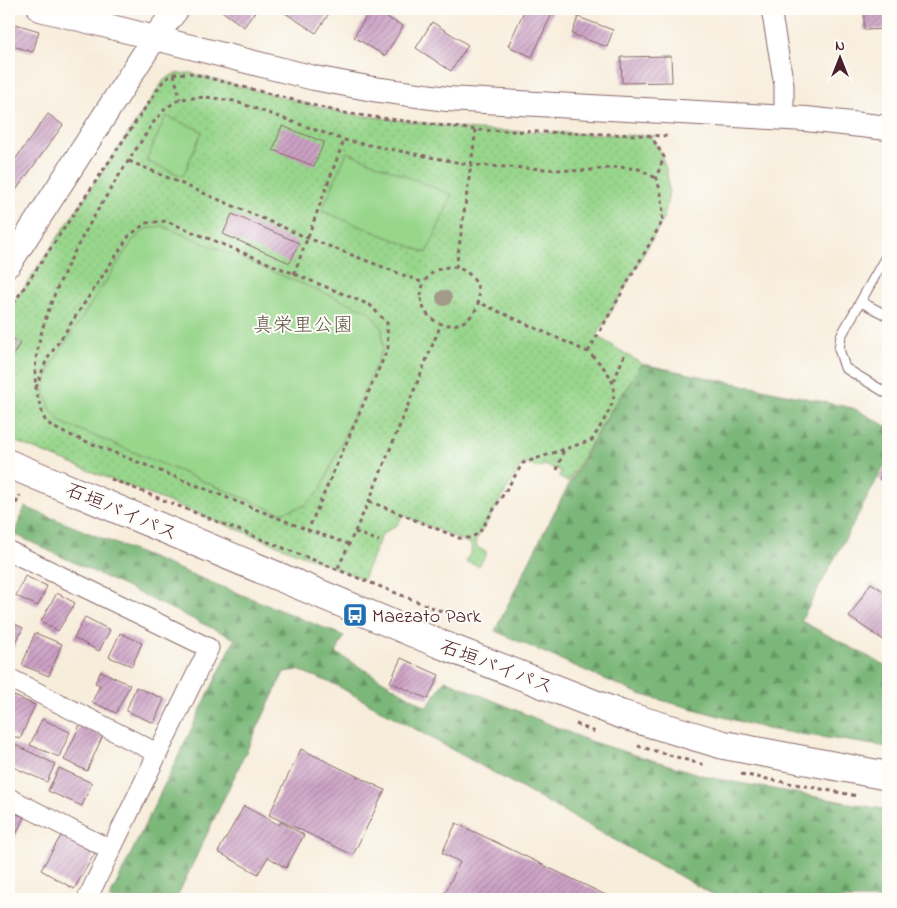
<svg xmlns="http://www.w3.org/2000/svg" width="897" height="908" viewBox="0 0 897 908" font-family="'Indie Flower','Klee One',sans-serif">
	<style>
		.forest { fill: url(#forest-firs); stroke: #626b52 }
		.park { fill: url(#park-dots); stroke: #717a5c }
		.pitch { fill: #98d68c; stroke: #717a5c }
		.building { fill: url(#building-hatch) }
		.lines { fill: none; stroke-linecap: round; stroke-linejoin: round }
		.service-casing { stroke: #876769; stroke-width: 11 }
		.minor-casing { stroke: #876769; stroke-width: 21 }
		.tertiary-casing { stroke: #876769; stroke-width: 26 }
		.trunk-casing { stroke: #876769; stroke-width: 30 }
		.path { stroke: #876769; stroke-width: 3; stroke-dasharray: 4 4; stroke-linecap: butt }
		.service { stroke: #fff; stroke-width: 9 }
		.minor { stroke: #fff; stroke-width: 19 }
		.tertiary { stroke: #fff; stroke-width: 24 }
		.trunk { stroke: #fff; stroke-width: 28 }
		.tree { fill: #a49a8a }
		.labels { text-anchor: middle; stroke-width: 4; stroke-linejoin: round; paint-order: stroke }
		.park-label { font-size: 20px; fill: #615648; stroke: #fdfcf7 }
		.street-label { font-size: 20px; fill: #4a1f2b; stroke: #fdfcf7 }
		.poi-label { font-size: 20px; fill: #4a1f2b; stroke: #fdfcf7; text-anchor: start }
	</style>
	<defs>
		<pattern id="forest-firs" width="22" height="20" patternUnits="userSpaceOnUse" patternTransform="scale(1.25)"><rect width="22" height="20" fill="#7ab778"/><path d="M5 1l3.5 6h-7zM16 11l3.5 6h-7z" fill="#669463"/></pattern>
		<pattern id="park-dots" width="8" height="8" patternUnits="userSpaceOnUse" patternTransform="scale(1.25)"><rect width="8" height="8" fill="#98d68c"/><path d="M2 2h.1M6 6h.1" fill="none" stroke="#84b779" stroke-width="1.8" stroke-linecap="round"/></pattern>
		<pattern id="building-hatch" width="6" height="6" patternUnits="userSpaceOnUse" patternTransform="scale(1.25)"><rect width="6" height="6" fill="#cca1c5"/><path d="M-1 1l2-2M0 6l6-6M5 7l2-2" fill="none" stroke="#a883a0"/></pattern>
	</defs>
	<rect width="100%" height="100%" fill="#fdfcf7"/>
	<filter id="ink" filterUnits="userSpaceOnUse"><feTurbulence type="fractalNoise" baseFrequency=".02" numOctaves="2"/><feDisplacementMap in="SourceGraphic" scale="10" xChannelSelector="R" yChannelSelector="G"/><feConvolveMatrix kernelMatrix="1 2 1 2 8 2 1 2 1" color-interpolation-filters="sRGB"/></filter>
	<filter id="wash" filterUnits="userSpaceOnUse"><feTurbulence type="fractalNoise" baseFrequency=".0096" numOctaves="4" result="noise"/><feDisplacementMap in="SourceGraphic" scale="20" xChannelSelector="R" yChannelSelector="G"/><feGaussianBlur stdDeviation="1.12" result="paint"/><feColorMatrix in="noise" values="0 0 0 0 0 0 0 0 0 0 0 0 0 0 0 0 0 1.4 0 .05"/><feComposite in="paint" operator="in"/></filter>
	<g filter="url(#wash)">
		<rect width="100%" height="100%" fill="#f7eddb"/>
		<path class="forest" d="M642,364L853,408L888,427V459L801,621L888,667V747L767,729L639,694L495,631C541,537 583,450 642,364Z
			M25,507L344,636L336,653L427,707L445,680L589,741L712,778L888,810V899H721L334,684L298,670L284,672L176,899H109L235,639L14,534Z"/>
		<path class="park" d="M190,73L343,113L476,130L651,136C669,167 674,187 662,222L597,336L642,364L611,410L568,482L559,477L561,471L545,465L538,468L523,463L475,542L477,547L487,553L479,566L466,562L472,549L470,544L403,515L397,525L382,534L363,579L9,439V310L164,80L174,74Z"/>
		<path class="pitch" d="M166,116L202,131L183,176L146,161Z
			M347,152L452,195L427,253L322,211Z
			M162,226L368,311L382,328L383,348L320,491L304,506L280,513L61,422L51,410L44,391L51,365L133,240L146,229Z"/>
		<g id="blocks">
			<path class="building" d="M219,9H257L244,27Z
				M284,9H332L316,33L282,11Z
				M371,9L403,26L385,56L354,37Z
				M525,9H554L532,57L508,46Z
				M864,9H888V29L864,30Z
				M578,17L613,30L607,47L572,34Z
				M9,22L39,31L33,52L9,45Z
				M432,22L468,45L451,71L416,48Z
				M671,56L672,82L622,83L621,57Z
				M48,114L63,125L9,200V168Z
				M282,126L324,142L314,166L273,150Z
				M232,214L299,243L290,263L223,234Z
				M9,336L20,343L9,362Z
				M888,464V485L879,479Z
				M25,576L47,586L38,606L16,596Z
				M871,583L888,594V643L849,617Z
				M57,593L75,603L58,631L41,621Z
				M85,617L110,630L99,651L74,638Z
				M9,621L23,628L9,657Z
				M35,633L62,644L49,676L22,665Z
				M120,633L142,643L132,666L109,657Z
				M401,658L439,675L428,699L390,682Z
				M101,671L130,685L116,713L92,702L100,685L95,683Z
				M136,687L164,699L154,723L126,711Z
				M12,695L35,705L20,739L9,734V703Z
				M42,719L70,732L59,757L30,745Z
				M80,725L103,735L87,771L64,760Z
				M9,742L55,764L47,782L11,766L9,770Z
				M301,749L385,790L353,855L269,815Z
				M59,768L92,783L82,806L48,791Z
				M244,806L279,825L281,822L304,835L286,868L268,857L258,874L218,852Z
				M9,810L24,817L9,850Z
				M456,823L614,899H442L460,862L442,853Z
				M62,834L95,853L74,889L41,870Z"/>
		</g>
	</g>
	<g filter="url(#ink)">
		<use href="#blocks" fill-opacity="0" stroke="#876769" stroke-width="1"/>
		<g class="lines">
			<defs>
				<path id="service" d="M888,253L841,336L839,349L845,368L888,394
					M861,302L888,316"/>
				<path id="minor" d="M771,9L784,85V118
					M9,551L209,648L87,899
					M9,678L157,753
					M9,798L111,850"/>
				<path id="tertiary" d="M40,9L314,78L373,89L447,99L806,119L888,128
					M9,264L155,37L177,9"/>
				<path id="trunk" d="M9,464L440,644L620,714L724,745L888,776"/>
			</defs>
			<use href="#service" class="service-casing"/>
			<use href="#minor" class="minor-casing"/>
			<use href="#tertiary" class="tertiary-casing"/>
			<use href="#trunk" class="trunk-casing"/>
			<path class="path" d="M174,74L180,99
				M129,161L308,238L424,283
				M421 296a29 29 0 1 1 58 0a29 29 0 1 1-58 0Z
				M456,268L476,130
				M294,274L344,140
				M9,310L164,80L174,74L190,73L343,113L476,130L669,136
				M588,352L662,222C664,205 662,194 656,178L664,157L651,136
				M614,381L625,353
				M36,388L46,361L129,236L146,223L166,221L370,305L387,323L388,348L308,530
				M557,470L564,449
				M111,479L466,621
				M369,501L459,538H470L479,533L523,463L592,440C616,400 628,387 588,352L478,302
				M9,518L20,495
				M355,532L379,541
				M349,544L308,530L60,431C56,428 51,426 47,422C43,419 42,411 40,405C12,329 112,187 153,123L166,108L180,99L206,97L234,101L344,140L471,165L581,171L619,167L639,169L656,178
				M338,568L369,501L441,324
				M576,724L598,733
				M638,746L704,765
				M741,774L858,796"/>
			<use href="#service" class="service"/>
			<use href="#minor" class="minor"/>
			<use href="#tertiary" class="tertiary"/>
			<use href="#trunk" class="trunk"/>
		</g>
		<circle class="tree" cx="444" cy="298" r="8"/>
	</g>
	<defs>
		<symbol id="bus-square" viewBox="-11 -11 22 22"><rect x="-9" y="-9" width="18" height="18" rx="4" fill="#1f6fb2" stroke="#fdfcf7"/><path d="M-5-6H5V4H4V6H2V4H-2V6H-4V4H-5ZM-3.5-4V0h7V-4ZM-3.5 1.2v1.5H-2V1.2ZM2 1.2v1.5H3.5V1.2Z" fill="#fff"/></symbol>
	</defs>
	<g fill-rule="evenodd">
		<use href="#bus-square" x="341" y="601" width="28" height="28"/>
	</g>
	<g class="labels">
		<g class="park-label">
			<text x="303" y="331">真栄里公園</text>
		</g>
		<g class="street-label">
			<text transform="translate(122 511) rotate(23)" y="7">石垣バイパス</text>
			<text transform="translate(497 666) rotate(21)" y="7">石垣バイパス</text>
		</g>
		<g class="poi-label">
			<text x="372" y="622">Maezato Park</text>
		</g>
	</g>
	<rect width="897" height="908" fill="none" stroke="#fdfcf7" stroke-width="30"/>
	<g transform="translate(840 58)" stroke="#fdfcf7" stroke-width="4" paint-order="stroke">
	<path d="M0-4L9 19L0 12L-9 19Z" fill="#4a1f2b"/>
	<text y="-8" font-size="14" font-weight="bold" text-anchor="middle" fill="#4a1f2b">N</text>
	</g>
</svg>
